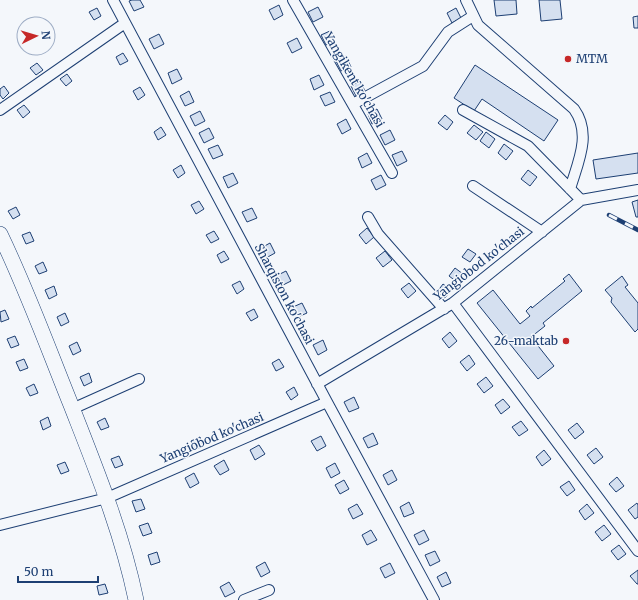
<svg xmlns="http://www.w3.org/2000/svg" width="638" height="600" viewBox="0 0 638 600" font-family="Merriweather,serif">
	<style>
		.building { fill: #d5e0f0; stroke: #1d3f73 }
		.lines { fill: none; stroke-linecap: round; stroke-linejoin: round }
		.street-casing { stroke: #1d3f73; stroke-width: 12 }
		.primary-casing { stroke: #1d3f73; stroke-width: 16 }
		.street { stroke: #f4f7fb; stroke-width: 10 }
		.primary { stroke: #f4f7fb; stroke-width: 15 }
		.rail-casing { stroke: #1d3f73; stroke-width: 4.5 }
		.rail { stroke: #f4f7fb; stroke-width: 3; stroke-dasharray: 9; stroke-linecap: butt }
		.poi-dot { fill: #c62828; stroke: #f4f7fb; stroke-width: 1.5 }
		.labels { text-anchor: middle; stroke-width: 3; stroke-linejoin: round; paint-order: stroke }
		.poi-label { font-size: 12px; fill: #1d3f73; stroke: #f4f7fb; text-anchor: start }
		.street-label { font-size: 12px; fill: #1d3f73; stroke: #f4f7fb }
	</style>
	<rect width="100%" height="100%" fill="#f4f7fb"/>
	<path class="building" d="M132,0H140L144,7L134,11L129,1Z
		M494,0H516L517,14L496,16Z
		M539,0H560L562,19L541,21Z
		M279,5L283,15L274,20L269,10Z
		M318,7L323,17L313,22L308,12Z
		M97,8L101,16L94,20L89,12Z
		M456,8L461,18L452,23L447,13Z
		M638,16V28H634L633,17Z
		M330,31L335,41L326,45L321,35Z
		M159,34L164,44L154,49L149,39Z
		M297,38L302,48L292,53L287,43Z
		M123,53L128,61L120,65L116,57Z
		M346,56L351,67L341,71L336,61Z
		M37,63L43,70L36,75L30,68Z
		M475,65L558,120L544,141L482,99L474,111L454,98Z
		M177,69L182,79L172,84L168,73Z
		M67,74L72,81L66,86L60,79Z
		M319,75L324,85L314,90L310,79Z
		M360,81L365,91L356,96L351,86Z
		M4,86L9,93L3,99L0,95V89Z
		M140,87L145,95L138,100L133,91Z
		M189,91L194,102L185,106L180,96Z
		M330,92L335,102L325,106L320,96Z
		M24,105L30,112L23,118L17,110Z
		M377,109L382,119L372,124L368,114Z
		M200,111L205,121L195,126L190,116Z
		M445,115L453,122L447,130L438,123Z
		M346,119L351,129L342,134L337,124Z
		M474,125L483,132L476,140L467,133Z
		M161,127L166,135L158,140L154,132Z
		M209,128L214,138L204,143L199,133Z
		M390,130L395,140L385,145L380,135Z
		M486,132L495,139L489,148L480,141Z
		M504,144L513,151L506,160L498,153Z
		M218,145L223,155L213,159L208,149Z
		M402,151L407,161L397,166L392,155Z
		M367,153L372,163L362,168L358,158Z
		M638,153V173L596,179L593,160Z
		M181,165L185,173L178,178L173,170Z
		M528,170L537,177L530,186L521,179Z
		M233,173L238,183L228,188L223,177Z
		M381,175L386,185L376,190L371,180Z
		M638,200V217H636L632,202Z
		M199,201L204,209L196,214L191,205Z
		M16,207L20,215L13,219L8,211Z
		M252,208L257,218L247,222L242,212Z
		M367,228L374,237L366,244L359,235Z
		M214,231L219,239L211,243L206,235Z
		M30,232L34,241L26,244L22,235Z
		M270,243L275,253L266,258L261,248Z
		M468,249L476,254L470,262L462,257Z
		M224,251L229,259L221,263L217,255Z
		M385,251L392,260L383,267L376,258Z
		M43,262L47,271L39,274L35,266Z
		M455,268L463,274L457,282L449,276Z
		M286,271L291,281L281,286L276,276Z
		M569,274L582,291L543,323L545,326L531,337L554,366L538,379L477,303L493,290L520,324L530,316L526,311L531,306L532,308L565,281L563,279Z
		M622,276L628,285L625,287L638,303V329L635,332L611,302L612,298L605,290Z
		M240,281L244,289L237,294L232,285Z
		M409,283L416,291L408,298L401,289Z
		M443,284L451,290L445,298L437,292Z
		M54,286L57,295L49,299L45,290Z
		M302,303L307,313L298,317L293,307Z
		M254,309L258,317L251,321L246,313Z
		M5,310L9,319L1,322L0,312Z
		M65,313L69,322L61,326L57,317Z
		M450,332L457,341L449,348L442,339Z
		M15,336L19,345L11,348L7,339Z
		M323,340L327,350L318,355L313,345Z
		M77,342L81,351L73,355L69,346Z
		M469,355L475,364L467,371L460,362Z
		M24,359L28,368L20,371L16,362Z
		M279,359L284,367L276,371L272,363Z
		M89,373L92,382L84,386L80,377Z
		M486,377L493,386L484,393L477,384Z
		M34,384L38,393L30,396L26,388Z
		M294,387L298,395L291,400L286,392Z
		M354,397L359,408L349,412L344,402Z
		M503,399L510,407L501,414L495,405Z
		M48,417L51,426L43,430L40,421Z
		M105,418L109,427L101,430L97,422Z
		M521,421L528,430L519,436L512,427Z
		M577,423L584,432L575,439L568,430Z
		M373,433L378,444L368,448L363,438Z
		M321,436L326,446L317,451L311,441Z
		M200,437L203,446L195,450L191,441Z
		M259,445L265,454L255,460L250,450Z
		M596,448L603,457L594,464L587,455Z
		M544,450L551,459L542,466L536,457Z
		M119,456L123,465L115,468L111,459Z
		M224,460L229,470L220,475L214,466Z
		M65,462L69,471L61,474L57,465Z
		M335,463L340,473L331,478L326,468Z
		M392,470L397,480L388,485L383,475Z
		M194,473L199,483L190,488L185,478Z
		M617,477L624,486L616,492L609,484Z
		M344,480L349,489L340,494L335,485Z
		M569,481L575,490L567,496L560,487Z
		M141,499L145,509L136,512L132,501Z
		M409,502L414,513L404,517L400,507Z
		M637,503L638,505V517L635,519L628,510Z
		M357,504L363,514L353,519L348,509Z
		M587,504L594,513L585,520L579,511Z
		M148,523L152,533L143,536L139,526Z
		M604,525L611,534L602,541L595,532Z
		M371,530L377,540L367,545L362,535Z
		M424,530L429,540L419,545L414,535Z
		M619,545L626,554L618,560L611,551Z
		M435,551L440,561L430,566L425,555Z
		M157,552L160,562L151,565L148,555Z
		M265,562L270,572L261,577L256,567Z
		M390,563L395,573L385,578L380,568Z
		M638,570V584H637L630,576Z
		M446,572L451,583L442,587L437,577Z
		M229,582L235,592L225,597L220,587Z
		M105,584L108,593L99,595L97,586Z"/>
	<g class="lines">
		<defs>
			<path id="street" d="M113,0L327,402L434,600
				M293,0L392,173
				M466,0L478,25L574,109C592,134 578,162 570,189
				M353,104L423,66L448,32L473,16
				M0,110L125,23
				M463,110L528,146L581,200
				M473,186L542,232
				M368,217L378,234L444,309
				M453,303L638,551
				M317,384L453,303L581,200L638,190
				M72,409L139,379
				M0,525L107,498L327,402
				M244,600L269,590"/>
			<path id="primary" d="M0,234C27,290 48,348 71,405C96,469 122,532 136,600"/>
		</defs>
		<use href="#street" class="street-casing"/>
		<use href="#primary" class="primary-casing"/>
		<use href="#street" class="street"/>
		<use href="#primary" class="primary"/>
		<defs>
			<path id="rail" d="M609,215L638,230"/>
		</defs>
		<use href="#rail" class="rail-casing"/>
		<use href="#rail" class="rail"/>
	</g>
	<g class="poi-dot">
		<circle cx="568" cy="59" r="4"/>
		<circle cx="566" cy="341" r="4"/>
	</g>
	<g class="labels">
		<g class="poi-label">
			<text x="576" y="63">MTM</text>
			<text x="558" y="345" text-anchor="end">26-maktab</text>
		</g>
		<g class="street-label">
			<text transform="translate(354 80) rotate(60)" y="4">Yangikent ko'chasi</text>
			<text transform="translate(479 264) rotate(-38)" y="4">Yangiobod ko'chasi</text>
			<text transform="translate(284 294) rotate(62)" y="4">Sharqiston ko'chasi</text>
			<text transform="translate(212 438) rotate(-23)" y="4">Yangiobod ko'chasi</text>
		</g>
	</g>
	<g transform="translate(36 36) rotate(85)"><circle r="19" fill="#f4f7fb" stroke="#9eadc5"/>
	<path d="M0-3L7 15L0 10L-7 15Z" fill="#c62828"/>
	<text y="-6" font-size="11" font-weight="bold" text-anchor="middle" fill="#1d3f73">N</text>
	</g>
	<path d="M18 576v6h80v-6" fill="none" stroke="#1d3f73" stroke-width="2"/>
	<text x="24" y="576" font-size="12" fill="#1d3f73" stroke="#f4f7fb" stroke-width="3" paint-order="stroke">50 m</text>
</svg>
